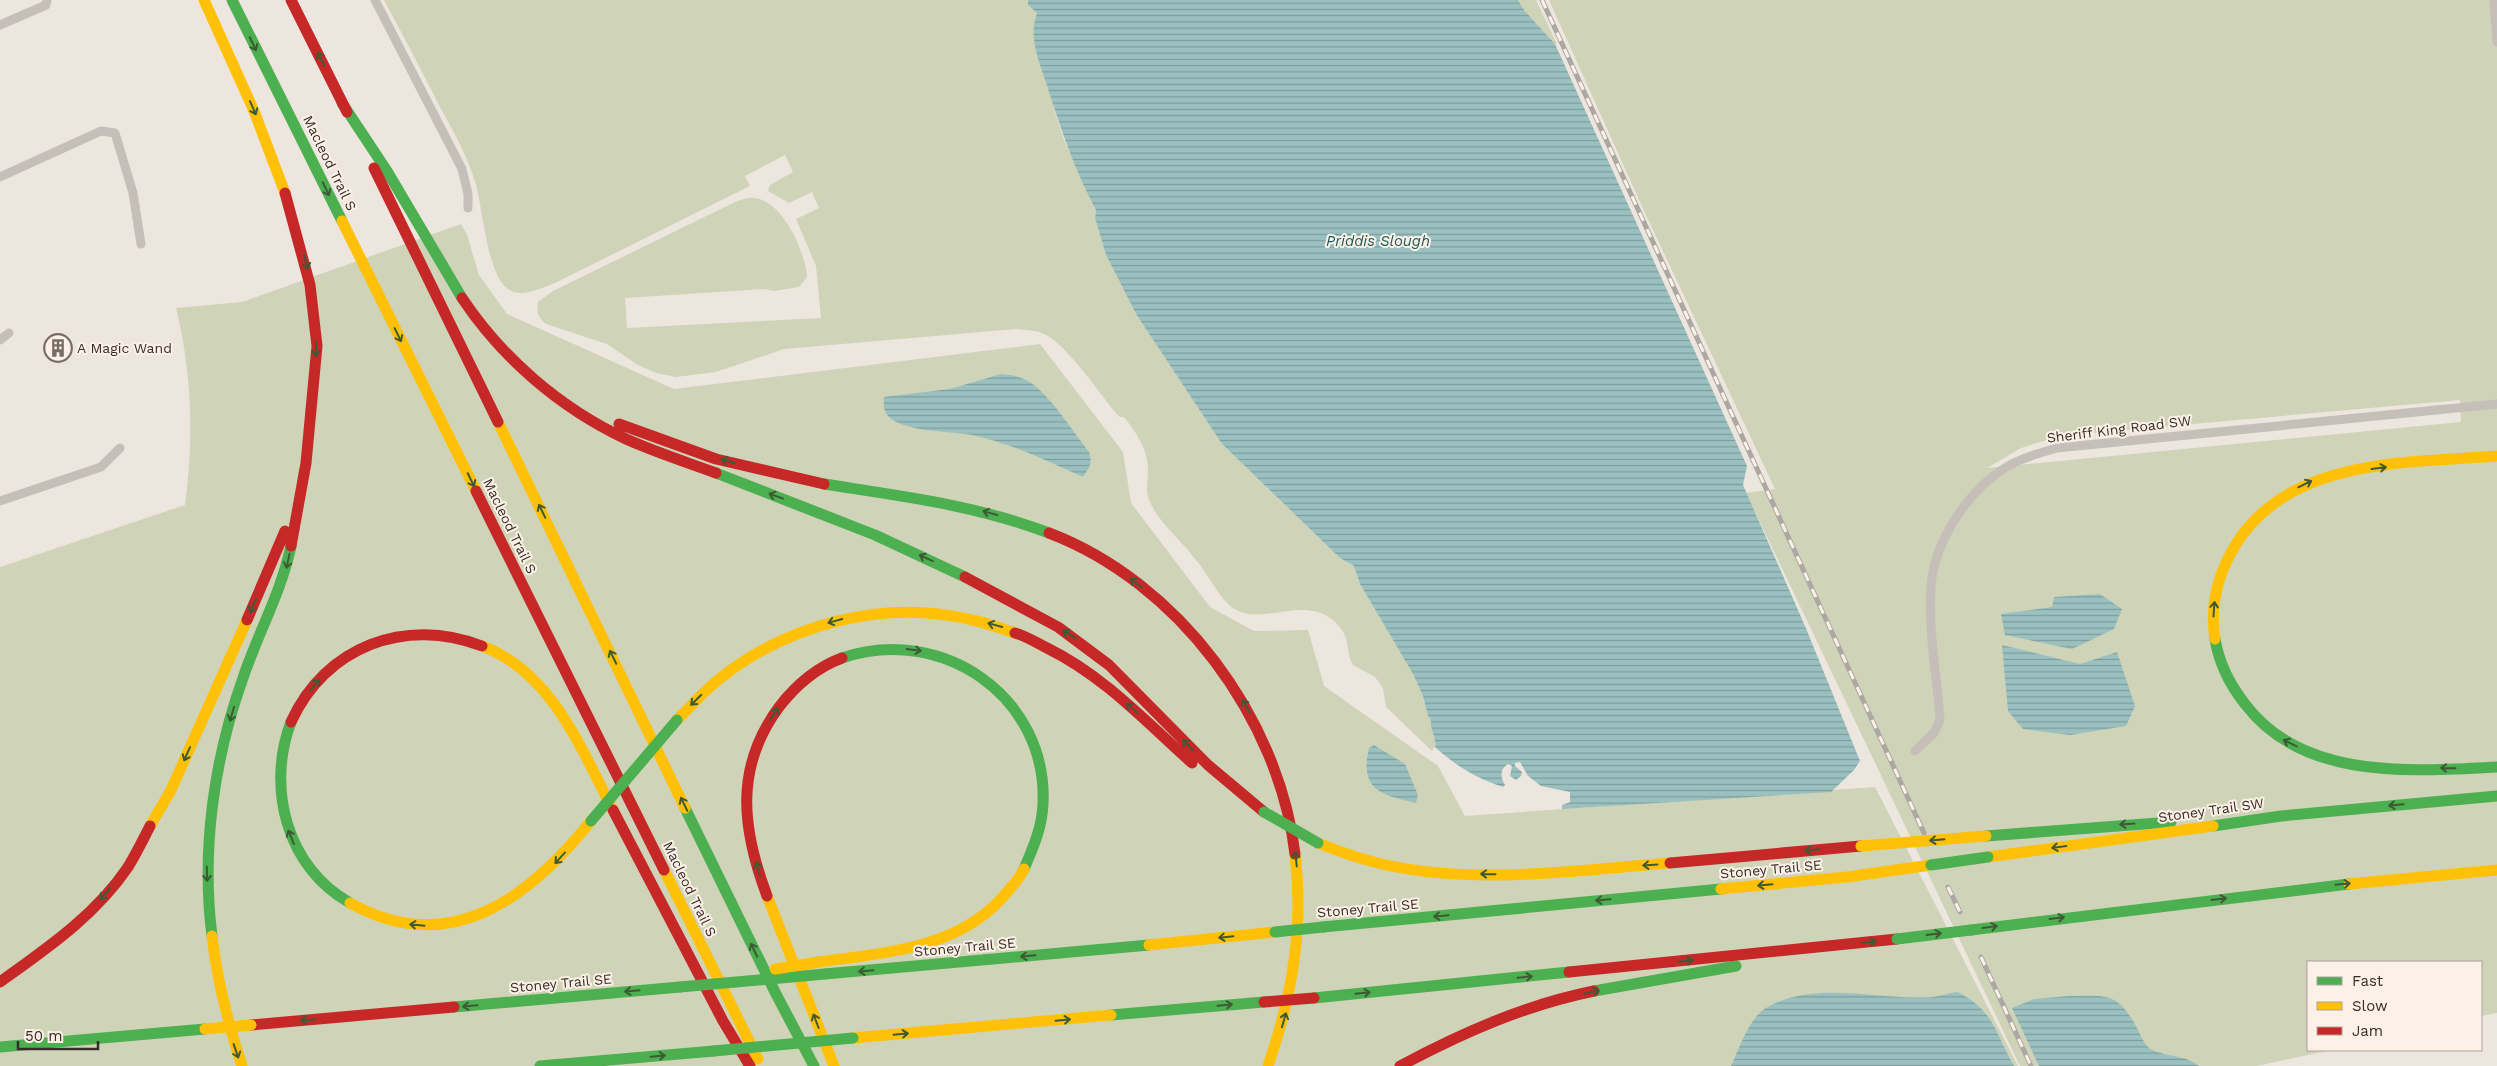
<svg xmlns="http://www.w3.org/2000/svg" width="2497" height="1066" viewBox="0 0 2497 1066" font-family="'Work Sans',sans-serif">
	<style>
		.grass { fill: #cfd3b8; fill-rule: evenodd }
		.water { fill: url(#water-rules) }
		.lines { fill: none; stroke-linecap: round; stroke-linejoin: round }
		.street { stroke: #c6beb8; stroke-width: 9 }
		.fast { stroke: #4caf50; stroke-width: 11 }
		.slow { stroke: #ffc107; stroke-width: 11 }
		.jam { stroke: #c62828; stroke-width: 11 }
		.rail-casing { stroke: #ada7a3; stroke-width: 5 }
		.rail { stroke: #fbf1e6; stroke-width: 3; stroke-dasharray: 9; stroke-linecap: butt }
		.fast-bridge { stroke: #4caf50; stroke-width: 11 }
		.slow-bridge { stroke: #ffc107; stroke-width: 11 }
		.jam-bridge { stroke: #c62828; stroke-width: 11 }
		.oneway { stroke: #3e5a35 }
		.labels { text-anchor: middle; stroke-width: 4; stroke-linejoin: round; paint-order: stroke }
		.street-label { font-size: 14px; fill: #372c27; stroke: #fbf1e6 }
		.poi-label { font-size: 14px; fill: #372c27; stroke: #fbf1e6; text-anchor: start }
		.water-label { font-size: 15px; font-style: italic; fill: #19595c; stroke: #fbf1e6 }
	</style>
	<defs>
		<pattern id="water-rules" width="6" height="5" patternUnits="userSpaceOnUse" patternTransform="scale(1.25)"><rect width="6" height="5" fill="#9ac1c0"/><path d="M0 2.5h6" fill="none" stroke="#7e9d9c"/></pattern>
	</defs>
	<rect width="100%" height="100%" fill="#ede6df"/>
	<path class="grass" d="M384,0H1028V5L1037,13L1054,109L1064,140L1096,210L1095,218L1106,255L1136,314L1222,444L1340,558L1354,566L1360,584L1413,674L1423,696L1428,716L1431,719C1429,733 1441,740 1432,751L1386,707L1383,688L1375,677L1353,665C1346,654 1350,641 1342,630C1309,585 1258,635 1227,603C1215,590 1207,573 1196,560C1182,541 1158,522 1149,500C1145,490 1148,481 1148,470C1148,449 1137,434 1124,417H1120L1115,412C1098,391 1068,347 1046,335C1037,330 1026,330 1016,329L784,349L716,372L676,377L656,373L638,365L607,344L546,324C539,318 536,312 538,302L553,291L735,202C741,200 748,197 754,198C783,201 805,251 807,277L799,287L774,291L764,289L625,298L627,328L821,318L816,266L796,219L819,208L812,192L789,203L768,191L770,185L793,172L785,155L745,176L750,186L555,283C541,288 522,299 508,289C487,274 483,210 476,185C468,157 453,131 439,105C421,70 403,35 384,0Z
		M1518,0H1536L1557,44H1555L1524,10Z
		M1549,0H2495L2497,28V1013L2481,1016V962H2308V1050H2330L2257,1066H2020L1746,493L1775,489L1645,213ZM2460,400L2461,422L1987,468L2021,448L2059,436Z
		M461,224L467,235L479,275L507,314L674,389L1040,344L1123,452L1131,503L1210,607L1254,631L1308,630L1324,686L1438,766L1465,816L1875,787L2018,1066H0V567L185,505C194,438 192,373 176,308L242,302Z"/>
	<path class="water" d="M1028,0H1518L1524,10L1555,44L1747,466L1743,485L1805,626L1860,761L1854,770L1831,792L1562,809V805L1570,802V792L1541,786L1528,776L1520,762L1515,763V766L1522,772L1521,776L1516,780L1510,776L1512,766L1508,764C1500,769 1500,777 1505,785L1503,787C1476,778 1456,766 1435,747C1437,737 1429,730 1431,719L1428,716L1423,696L1413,674L1360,584L1354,566L1340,558L1222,444L1136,314L1106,255L1095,218L1096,210C1076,173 1063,135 1050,95C1042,67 1027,41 1037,13L1028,5Z
		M1001,374C1011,375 1019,376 1028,381C1048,392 1074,433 1089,452C1093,464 1089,468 1083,477C1047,461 1011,443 972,435C950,431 911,432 893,420C884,415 883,407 884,397L950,389Z
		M2100,594L2122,609L2114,629L2072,649L2005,635L2001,614L2052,607L2054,597Z
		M2002,645L2080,664L2117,652L2135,706L2126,726L2070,735L2023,729L2008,711Z
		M1374,745L1405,764L1418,795L1416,803C1382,795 1359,791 1369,748Z
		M1958,992C1995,1012 1994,1031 2014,1066H1731C1739,1049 1749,1018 1766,1008C1816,979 1878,1001 1932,997C1940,996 1949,993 1958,992Z
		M2068,996C2107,996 2117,991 2137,1028C2140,1034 2144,1044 2149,1048C2165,1058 2185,1054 2199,1066H2039L2012,1008L2034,999Z"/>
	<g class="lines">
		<path class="street" d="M375,0L462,169L468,194V208
			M2494,0L2497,42
			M0,25L46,5L47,0
			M0,177L101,131L115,133L133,193L141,244
			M0,340L9,333
			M0,501L101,467L120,448
			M1915,751L1934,733L1940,720C1937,676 1928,631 1931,587C1934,541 1968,490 2008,466C2023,457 2040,453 2057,448L2497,404"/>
		<path class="fast" d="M232,0L342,221
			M342,103L387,171L462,298
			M716,473L875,535L965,577
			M824,484C901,496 976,505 1049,533
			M2215,639C2219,663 2230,685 2245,704C2303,781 2412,771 2497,767
			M842,658C942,624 1048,697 1043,804C1042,828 1033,848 1024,869
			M291,722C266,788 287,868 350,903
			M685,808L776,994L814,1066
			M2213,826L2281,816L2497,796
			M1986,836L2171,822
			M1323,927L1721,889
			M1971,930L2349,884
			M212,936C201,850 214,759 243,678C258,633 281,593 291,546
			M825,974L1149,945
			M1594,991L1736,966
			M1314,998L1569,972
			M454,1007L680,987
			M1111,1015L1264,1002
			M0,1047L205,1029
			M540,1066L714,1051"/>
		<path class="slow" d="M204,0L254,111L285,193
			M342,221L476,491
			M498,422L685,808
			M2215,639C2210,609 2217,578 2232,551C2283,458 2404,463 2497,456
			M482,646C552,672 581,749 613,810
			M677,720C690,707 703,692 718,680C786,625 882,599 968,619C984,622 1000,628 1015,633
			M150,826L171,790L247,620
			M1318,843C1340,852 1363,860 1386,865C1478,885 1578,870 1670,863
			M1988,857L2213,826
			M664,870L758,1059
			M2349,884L2497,870
			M1721,889L1847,877L1931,865
			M767,896L834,1066
			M350,903C450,959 529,898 591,821
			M212,936C217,981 228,1023 242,1066
			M1149,945L1275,932
			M819,962C887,952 962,949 1008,891C1014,884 1020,878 1024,869
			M853,1038L1111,1015
			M1268,1066C1292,996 1304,928 1295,854"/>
		<path class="jam" d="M291,0L347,112
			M374,168L498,422
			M285,193L310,285L317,346L306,463L291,546
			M462,298C502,358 560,408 626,439C655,452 686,462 716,473
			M619,424L716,459L824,484
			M476,491L664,870
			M1049,533C1178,582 1279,718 1295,854
			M965,577L1058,627L1109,665L1208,765L1264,812
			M247,620L285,531
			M1015,633C1026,636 1037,643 1047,648C1104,676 1145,721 1192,763
			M291,722C325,647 405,616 482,646
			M613,810L723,1021L750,1066
			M1670,863L1861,846
			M767,896C742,829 734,768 779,707C796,685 815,668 842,658
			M1569,972L1897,939
			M0,982C46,949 96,915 128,867C136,854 143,840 150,826
			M251,1025L454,1007
			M1400,1066C1462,1033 1525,1005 1594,991"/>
		<defs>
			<path id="rail" d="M1542,0L1924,833
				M1948,887L1960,912
				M1981,957L2031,1066"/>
		</defs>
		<use href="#rail" class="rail-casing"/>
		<use href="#rail" class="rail"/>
		<path class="fast-bridge" d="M1264,812L1318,843
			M591,821L677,720
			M1931,865L1988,857
			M1275,932L1323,927
			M1897,939L1971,930
			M680,987L825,974
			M714,1051L853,1038"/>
		<path class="slow-bridge" d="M1861,846L1986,836
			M775,969L819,962
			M205,1029L251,1025"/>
		<path class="jam-bridge" d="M1264,1002L1314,998"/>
	</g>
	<defs><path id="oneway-shaft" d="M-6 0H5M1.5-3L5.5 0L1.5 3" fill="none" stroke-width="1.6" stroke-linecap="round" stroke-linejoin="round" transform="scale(1.25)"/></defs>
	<g class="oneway">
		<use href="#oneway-shaft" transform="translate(253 44) rotate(64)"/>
		<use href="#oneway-shaft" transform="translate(321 59) rotate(-116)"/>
		<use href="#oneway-shaft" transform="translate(253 108) rotate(66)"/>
		<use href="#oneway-shaft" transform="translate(326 189) rotate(64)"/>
		<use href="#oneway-shaft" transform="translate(306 262) rotate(76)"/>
		<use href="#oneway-shaft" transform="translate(398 335) rotate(64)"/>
		<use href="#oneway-shaft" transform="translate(316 349) rotate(91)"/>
		<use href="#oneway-shaft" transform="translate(728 461) rotate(-163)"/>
		<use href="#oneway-shaft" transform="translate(2379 468) rotate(-7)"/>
		<use href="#oneway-shaft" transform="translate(471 480) rotate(64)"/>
		<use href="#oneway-shaft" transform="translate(2305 484) rotate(-26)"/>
		<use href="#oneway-shaft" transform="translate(776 496) rotate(-160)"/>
		<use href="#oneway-shaft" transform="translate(542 511) rotate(-116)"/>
		<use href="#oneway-shaft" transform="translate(990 513) rotate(-165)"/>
		<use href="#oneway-shaft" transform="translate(926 558) rotate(-155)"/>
		<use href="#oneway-shaft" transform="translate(288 561) rotate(102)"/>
		<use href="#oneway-shaft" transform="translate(1136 583) rotate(-144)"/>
		<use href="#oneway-shaft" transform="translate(253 606) rotate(115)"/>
		<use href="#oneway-shaft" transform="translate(2214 609) rotate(-86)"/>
		<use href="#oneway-shaft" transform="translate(835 621) rotate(165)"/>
		<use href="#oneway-shaft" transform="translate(995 625) rotate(-165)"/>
		<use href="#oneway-shaft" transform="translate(1069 634) rotate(-147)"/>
		<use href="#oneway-shaft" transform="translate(914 650) rotate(7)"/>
		<use href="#oneway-shaft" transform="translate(613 657) rotate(-116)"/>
		<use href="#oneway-shaft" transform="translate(315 685) rotate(-50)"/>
		<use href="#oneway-shaft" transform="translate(696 700) rotate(135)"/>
		<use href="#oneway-shaft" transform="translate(1246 706) rotate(-120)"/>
		<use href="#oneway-shaft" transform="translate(1132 708) rotate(-138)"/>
		<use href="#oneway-shaft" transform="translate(232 714) rotate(106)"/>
		<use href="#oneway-shaft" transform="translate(774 714) rotate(-57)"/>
		<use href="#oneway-shaft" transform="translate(2290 743) rotate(-154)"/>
		<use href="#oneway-shaft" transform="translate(1188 745) rotate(-134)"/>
		<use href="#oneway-shaft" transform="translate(187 754) rotate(114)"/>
		<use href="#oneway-shaft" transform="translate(2448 768) rotate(-179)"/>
		<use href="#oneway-shaft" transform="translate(684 804) rotate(-116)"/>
		<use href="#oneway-shaft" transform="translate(2396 805) rotate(175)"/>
		<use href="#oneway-shaft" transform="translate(2127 824) rotate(176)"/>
		<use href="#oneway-shaft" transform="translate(291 837) rotate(-112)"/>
		<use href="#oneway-shaft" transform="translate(1937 840) rotate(175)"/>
		<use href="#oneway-shaft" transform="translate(2059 847) rotate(172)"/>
		<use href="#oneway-shaft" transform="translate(1812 850) rotate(175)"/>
		<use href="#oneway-shaft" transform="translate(560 858) rotate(132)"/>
		<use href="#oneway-shaft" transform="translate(1296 859) rotate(-96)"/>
		<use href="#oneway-shaft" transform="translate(1650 865) rotate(176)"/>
		<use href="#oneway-shaft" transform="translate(758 869) rotate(-106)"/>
		<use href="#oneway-shaft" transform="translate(207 874) rotate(89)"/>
		<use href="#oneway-shaft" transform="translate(1488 874) rotate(-179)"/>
		<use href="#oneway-shaft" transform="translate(2343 884) rotate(-6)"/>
		<use href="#oneway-shaft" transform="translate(1765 885) rotate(175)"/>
		<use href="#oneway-shaft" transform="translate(105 894) rotate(130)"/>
		<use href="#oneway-shaft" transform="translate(2219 899) rotate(-7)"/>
		<use href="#oneway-shaft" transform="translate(1603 900) rotate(175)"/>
		<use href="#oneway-shaft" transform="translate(1441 916) rotate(175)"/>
		<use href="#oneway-shaft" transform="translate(2057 918) rotate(-7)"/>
		<use href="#oneway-shaft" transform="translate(417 925) rotate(-174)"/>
		<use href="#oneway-shaft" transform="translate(1990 927) rotate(-8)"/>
		<use href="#oneway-shaft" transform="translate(1934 934) rotate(-7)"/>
		<use href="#oneway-shaft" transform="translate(1226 937) rotate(174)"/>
		<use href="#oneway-shaft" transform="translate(1869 942) rotate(-7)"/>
		<use href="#oneway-shaft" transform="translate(754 950) rotate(-116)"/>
		<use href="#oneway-shaft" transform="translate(1028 956) rotate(175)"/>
		<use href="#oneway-shaft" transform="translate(1686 961) rotate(-6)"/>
		<use href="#oneway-shaft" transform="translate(866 971) rotate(175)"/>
		<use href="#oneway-shaft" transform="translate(1525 977) rotate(-6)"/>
		<use href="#oneway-shaft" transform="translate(632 991) rotate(175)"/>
		<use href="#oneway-shaft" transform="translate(1592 992) rotate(-12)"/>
		<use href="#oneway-shaft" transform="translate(1363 993) rotate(-6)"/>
		<use href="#oneway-shaft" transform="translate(1225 1005) rotate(-5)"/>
		<use href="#oneway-shaft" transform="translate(470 1006) rotate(175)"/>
		<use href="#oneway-shaft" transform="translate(308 1020) rotate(175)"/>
		<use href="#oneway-shaft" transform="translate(1063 1020) rotate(-5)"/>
		<use href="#oneway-shaft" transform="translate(1284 1020) rotate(-74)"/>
		<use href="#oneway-shaft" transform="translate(816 1021) rotate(-111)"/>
		<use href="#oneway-shaft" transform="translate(901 1034) rotate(-5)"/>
		<use href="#oneway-shaft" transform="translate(236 1051) rotate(71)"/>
		<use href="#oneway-shaft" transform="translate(658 1056) rotate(-5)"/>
	</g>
	<defs>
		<symbol id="building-ring" viewBox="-11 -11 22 22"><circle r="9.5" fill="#fbf1e6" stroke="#776d67" stroke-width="1.5"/><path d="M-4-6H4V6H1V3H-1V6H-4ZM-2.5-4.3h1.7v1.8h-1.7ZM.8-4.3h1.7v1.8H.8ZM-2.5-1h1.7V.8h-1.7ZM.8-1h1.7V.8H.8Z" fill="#776d67"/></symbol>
	</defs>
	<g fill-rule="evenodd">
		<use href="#building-ring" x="42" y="332" width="32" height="32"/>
	</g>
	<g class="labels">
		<g class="street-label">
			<text transform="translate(330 163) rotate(64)" y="5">Macleod Trail S</text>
			<text transform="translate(2119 429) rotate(-7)" y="5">Sheriff King Road SW</text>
			<text transform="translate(510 526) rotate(64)" y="5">Macleod Trail S</text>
			<text transform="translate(2211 810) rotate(-8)" y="5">Stoney Trail SW</text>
			<text transform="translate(1771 869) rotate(-5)" y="5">Stoney Trail SE</text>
			<text transform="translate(690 889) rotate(64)" y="5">Macleod Trail S</text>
			<text transform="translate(1368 908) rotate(-5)" y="5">Stoney Trail SE</text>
			<text transform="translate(965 947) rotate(-5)" y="5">Stoney Trail SE</text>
			<text transform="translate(561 983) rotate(-5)" y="5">Stoney Trail SE</text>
		</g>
		<g class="poi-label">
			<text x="77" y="353">A Magic Wand</text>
		</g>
		<g class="water-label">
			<text x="1378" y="246">Priddis Slough</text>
		</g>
	</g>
	<rect x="2307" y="961" width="175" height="90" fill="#fbf1e6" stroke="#ada29a"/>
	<rect x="2317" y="977" width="25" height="8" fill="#4caf50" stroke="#ada29a"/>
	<text x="2352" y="986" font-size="15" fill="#372c27">Fast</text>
	<rect x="2317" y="1002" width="25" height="8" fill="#ffc107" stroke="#ada29a"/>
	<text x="2352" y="1011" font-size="15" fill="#372c27">Slow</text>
	<rect x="2317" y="1027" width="25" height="8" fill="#c62828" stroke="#ada29a"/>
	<text x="2352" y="1036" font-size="15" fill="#372c27">Jam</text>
	<path d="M18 1041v8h80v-8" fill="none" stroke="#372c27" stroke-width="2.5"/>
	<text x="25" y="1041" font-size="15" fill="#372c27" stroke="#fbf1e6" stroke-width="4" paint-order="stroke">50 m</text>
</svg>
